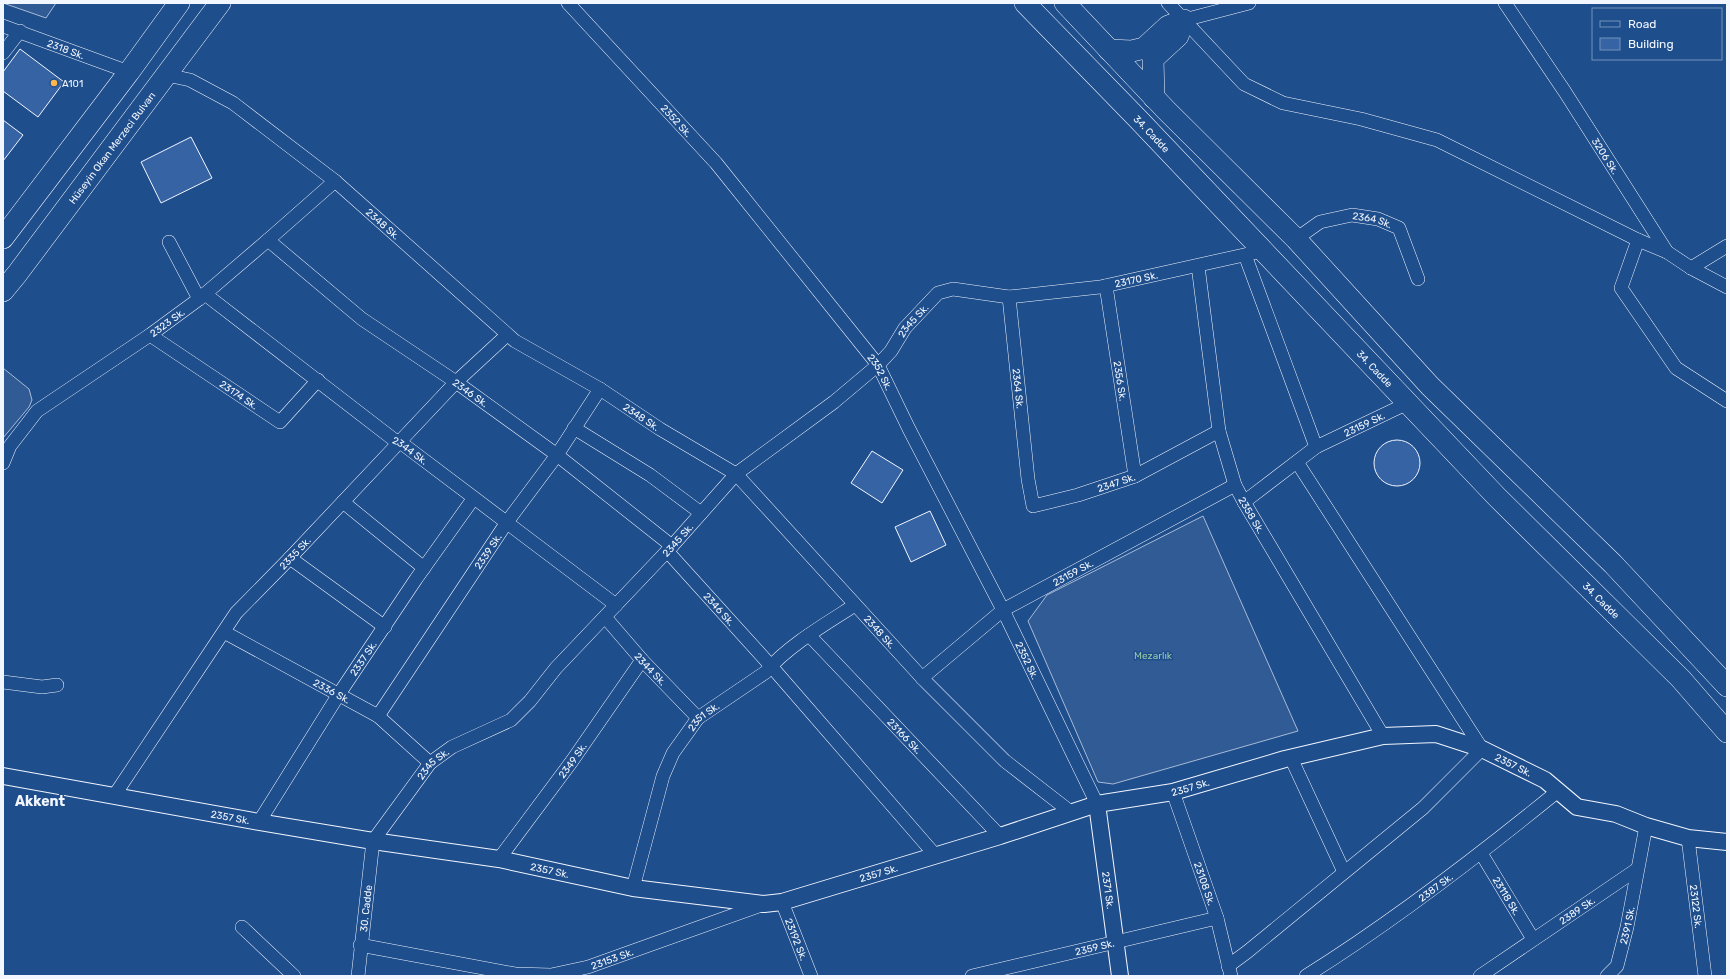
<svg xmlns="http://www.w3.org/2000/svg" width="1730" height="979" viewBox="0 0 1730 979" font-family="Rubik,sans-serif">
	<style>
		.built { fill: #305b95; stroke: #a8bbd7 }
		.building { fill: #3563a3; stroke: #f2f6ff }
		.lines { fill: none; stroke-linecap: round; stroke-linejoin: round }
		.minor-casing { stroke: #f2f6ff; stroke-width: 14 }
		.tertiary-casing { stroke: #f2f6ff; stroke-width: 18 }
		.primary-casing { stroke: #f2f6ff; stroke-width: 22 }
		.minor { stroke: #1f4e8c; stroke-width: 13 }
		.tertiary { stroke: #1f4e8c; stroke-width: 16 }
		.primary { stroke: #1f4e8c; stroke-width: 21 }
		.poi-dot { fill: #ffb74d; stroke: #1f4e8c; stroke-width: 1.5 }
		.labels { text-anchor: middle; stroke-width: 3; stroke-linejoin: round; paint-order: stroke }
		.street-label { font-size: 10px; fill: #f2f6ff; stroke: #1f4e8c }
		.poi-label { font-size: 10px; fill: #f2f6ff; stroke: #1f4e8c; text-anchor: start }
		.park-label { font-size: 10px; fill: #97c8a6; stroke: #1f4e8c }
		.district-label { font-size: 14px; font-weight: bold; fill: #f2f6ff; stroke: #1f4e8c }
	</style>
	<rect width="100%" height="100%" fill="#1f4e8c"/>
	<path class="built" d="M3,3H56L46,18Z
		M3,368L29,389L32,400L29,407L3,438Z
		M1203,516L1298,731L1113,784L1098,782L1028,621L1047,595Z"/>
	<path class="building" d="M20,49L64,82L38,117L3,91V72Z
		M3,120L23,135L3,161Z
		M191,137L212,178L161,203L141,162Z
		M1374 463a23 23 0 1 1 46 0a23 23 0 1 1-46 0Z
		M872,451L903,470L882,503L851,483Z
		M930,511L946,545L911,562L895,527Z"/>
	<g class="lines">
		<defs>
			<g id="minor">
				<path id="s1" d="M568,3L716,163L878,365L909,429L1003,610L1097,804"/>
				<path d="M1168,3L1244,84L1283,103L1361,119L1437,140L1638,240L1667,252"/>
				<path id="s2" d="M1505,3L1565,92L1667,252L1691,268L1727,287"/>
				<path d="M1184,20L1249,3"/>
				<path id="s3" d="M3,26L129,72"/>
				<path d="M3,53L20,31"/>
				<path id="s4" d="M167,75L190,80L233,103L335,181L515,341L600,389L660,429L736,474L925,681L1005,761L1072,813"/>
				<path id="s5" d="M1296,239L1320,222L1352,215L1378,219L1399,228L1418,279"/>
				<path id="s6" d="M268,240L362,319L456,382L557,455L672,546"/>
				<path d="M1638,240L1621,288L1676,368L1727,401"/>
				<path d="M169,242L199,299"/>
				<path d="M1245,255L1316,447"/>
				<path id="s7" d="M1198,266L1219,431L1235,485L1244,502L1383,736"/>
				<path d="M1691,268L1727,246"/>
				<path id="s8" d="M1106,286L1135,476"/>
				<path id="s9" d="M205,294L393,439L400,442L616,605"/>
				<path id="s10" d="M1009,297L1028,479L1033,506L1078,495L1135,476L1219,431"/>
				<path id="s11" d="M150,335L280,422L318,380"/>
				<path d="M574,428L650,475L701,513"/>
				<path id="s12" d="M3,463L10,446L37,411L150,335L199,299L268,240L335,181"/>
				<path d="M343,502L424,568"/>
				<path id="s13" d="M1244,502L1316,447L1408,403"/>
				<path id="s14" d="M667,551L771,666L936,856"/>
				<path d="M290,558L385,627"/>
				<path id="s15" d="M605,617L642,660L698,718"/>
				<path id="s16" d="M224,632L378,716L430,763"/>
				<path id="s17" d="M809,635L1000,836"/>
				<path id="s18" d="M922,678L1003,610L1235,485"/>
				<path d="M3,682L42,687L57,685"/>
				<path id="s19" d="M378,716L507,522L557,455L600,389"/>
				<path d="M1291,758L1344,872"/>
				<path id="s20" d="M1173,792L1217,918L1231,976"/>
				<path id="s21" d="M114,796L236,613L290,558L456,382L507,335"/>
				<path id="s22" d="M259,822L339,694L416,579L473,499"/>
				<path id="s23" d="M1688,838L1705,976"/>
				<path id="s24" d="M1481,853L1533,939"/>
				<path id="s25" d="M499,859L572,761L642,660"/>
				<path id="s26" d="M633,888L663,776L673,753L698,718L766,672C786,647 827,623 855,605"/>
				<path id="s27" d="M782,902L811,976"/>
				<path d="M242,927L294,976"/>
				<path id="s28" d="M360,945L515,974L551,975L588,967L764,904"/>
				<path d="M1228,966L1247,952L1423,808L1482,749L1297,462"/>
				<path id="s29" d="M358,976L373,841L430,763L452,747L511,720L530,701L556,668L672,546L736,474L834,402L878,365L891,351L905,328L938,293L953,289L1009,297L1100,287L1262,251"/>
				<path id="s30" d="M972,976L1217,918"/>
				<path id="s31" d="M1306,976C1394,921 1477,857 1558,791"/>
				<path id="s32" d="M1480,976L1636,870"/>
				<path id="s33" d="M1607,976L1617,966L1627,927L1646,826"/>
			</g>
			<g id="tertiary">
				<path id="s34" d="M3,776L259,822L373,841L499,859L633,888L764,904L782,902L1000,836L1097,804L1173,792L1285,759L1383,736L1436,734L1482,749L1545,780L1577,807L1616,814L1646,826L1688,838L1727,842"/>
				<path id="s35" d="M1097,804L1120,976"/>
			</g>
			<g id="primary">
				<path id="s36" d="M1025,3L1138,119L1497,497L1681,679L1727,732"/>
				<path d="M1065,3L1166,110L1296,239L1430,386L1613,564L1727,686"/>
				<path d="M1109,50L1132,51L1144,48L1168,26L1184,20L1178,36L1153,59L1154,98"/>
				<path d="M3,238L129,72L179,3"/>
				<path id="s37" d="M3,291L17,274L220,3"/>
			</g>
		</defs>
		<use href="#minor" class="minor-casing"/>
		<use href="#tertiary" class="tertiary-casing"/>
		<use href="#primary" class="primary-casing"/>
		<use href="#minor" class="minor"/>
		<use href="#tertiary" class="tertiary"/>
		<use href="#primary" class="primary"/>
	</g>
	<circle class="poi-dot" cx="54" cy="83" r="4"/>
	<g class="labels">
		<g class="street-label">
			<text dy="4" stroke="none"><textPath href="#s3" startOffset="67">2318 Sk.</textPath></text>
			<text dy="4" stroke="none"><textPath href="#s1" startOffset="160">2352 Sk.</textPath></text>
			<text dy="4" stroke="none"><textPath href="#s36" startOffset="182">34. Cadde</textPath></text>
			<text dy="4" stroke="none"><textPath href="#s37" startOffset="180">Hüseyin Okan Merzeci Bulvarı</textPath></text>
			<text dy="4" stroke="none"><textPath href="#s2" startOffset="183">3206 Sk.</textPath></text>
			<text dy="4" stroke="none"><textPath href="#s5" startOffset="83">2364 Sk.</textPath></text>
			<text dy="4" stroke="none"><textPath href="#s4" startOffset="265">2348 Sk.</textPath></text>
			<text dy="4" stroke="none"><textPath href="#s29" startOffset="1132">23170 Sk.</textPath></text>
			<text dy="4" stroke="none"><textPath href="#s29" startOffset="894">2345 Sk.</textPath></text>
			<text dy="4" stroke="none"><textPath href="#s12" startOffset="220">2323 Sk.</textPath></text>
			<text dy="4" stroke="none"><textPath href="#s36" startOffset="506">34. Cadde</textPath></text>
			<text dy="4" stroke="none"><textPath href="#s1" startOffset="484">2352 Sk.</textPath></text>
			<text dy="4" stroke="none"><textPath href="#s8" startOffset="96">2356 Sk.</textPath></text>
			<text dy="4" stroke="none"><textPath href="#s10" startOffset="92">2364 Sk.</textPath></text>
			<text dy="4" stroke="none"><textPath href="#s6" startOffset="254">2346 Sk.</textPath></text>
			<text dy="4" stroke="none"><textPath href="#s11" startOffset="107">23174 Sk.</textPath></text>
			<text dy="4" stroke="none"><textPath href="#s4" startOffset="589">2348 Sk.</textPath></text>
			<text dy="4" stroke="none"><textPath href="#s13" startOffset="144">23159 Sk.</textPath></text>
			<text dy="4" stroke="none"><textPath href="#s9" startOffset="258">2344 Sk.</textPath></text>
			<text dy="4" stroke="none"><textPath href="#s10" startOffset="297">2347 Sk.</textPath></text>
			<text dy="4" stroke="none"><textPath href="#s7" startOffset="257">2358 Sk.</textPath></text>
			<text dy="4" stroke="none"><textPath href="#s29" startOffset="570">2345 Sk.</textPath></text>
			<text dy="4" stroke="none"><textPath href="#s19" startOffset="198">2339 Sk.</textPath></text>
			<text dy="4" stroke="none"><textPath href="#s21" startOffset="304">2335 Sk.</textPath></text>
			<text dy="4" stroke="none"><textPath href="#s18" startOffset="185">23159 Sk.</textPath></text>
			<text dy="4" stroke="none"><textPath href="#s36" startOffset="830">34. Cadde</textPath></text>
			<text dy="4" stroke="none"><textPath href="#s14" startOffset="78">2346 Sk.</textPath></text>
			<text dy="4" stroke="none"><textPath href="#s4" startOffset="913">2348 Sk.</textPath></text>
			<text dy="4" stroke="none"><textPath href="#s22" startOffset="194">2337 Sk.</textPath></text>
			<text dy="4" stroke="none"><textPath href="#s1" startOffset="808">2352 Sk.</textPath></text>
			<text dy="4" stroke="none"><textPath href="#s15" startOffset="69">2344 Sk.</textPath></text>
			<text dy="4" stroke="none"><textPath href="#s16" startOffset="123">2336 Sk.</textPath></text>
			<text dy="4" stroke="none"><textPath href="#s26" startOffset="189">2351 Sk.</textPath></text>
			<text dy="4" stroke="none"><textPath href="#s17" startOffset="139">23166 Sk.</textPath></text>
			<text dy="4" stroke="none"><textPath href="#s25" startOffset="123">2349 Sk.</textPath></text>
			<text dy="4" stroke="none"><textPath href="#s29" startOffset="234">2345 Sk.</textPath></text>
			<text dy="4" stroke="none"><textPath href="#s34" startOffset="1551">2357 Sk.</textPath></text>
			<text dy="4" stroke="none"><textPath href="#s34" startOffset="1215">2357 Sk.</textPath></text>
			<text dy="4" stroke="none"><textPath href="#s34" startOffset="231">2357 Sk.</textPath></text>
			<text dy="4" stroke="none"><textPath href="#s34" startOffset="555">2357 Sk.</textPath></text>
			<text dy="4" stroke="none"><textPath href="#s34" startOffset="891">2357 Sk.</textPath></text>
			<text dy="4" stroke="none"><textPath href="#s20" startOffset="97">23108 Sk.</textPath></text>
			<text dy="4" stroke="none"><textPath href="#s31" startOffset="157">2387 Sk.</textPath></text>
			<text dy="4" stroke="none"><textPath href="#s35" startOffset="87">2371 Sk.</textPath></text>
			<text dy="4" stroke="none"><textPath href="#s24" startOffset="50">23118 Sk.</textPath></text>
			<text dy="4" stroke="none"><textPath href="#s23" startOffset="69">23122 Sk.</textPath></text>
			<text dy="4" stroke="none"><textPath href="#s29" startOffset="68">30. Cadde</textPath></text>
			<text dy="4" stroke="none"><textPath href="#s32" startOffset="117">2389 Sk.</textPath></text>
			<text dy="4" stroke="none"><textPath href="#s33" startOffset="56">2391 Sk.</textPath></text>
			<text dy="4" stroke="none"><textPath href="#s27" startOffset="40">23192 Sk.</textPath></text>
			<text dy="4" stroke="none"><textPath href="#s30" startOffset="126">2359 Sk.</textPath></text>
			<text dy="4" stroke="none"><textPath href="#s28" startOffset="257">23153 Sk.</textPath></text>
		</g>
		<g class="poi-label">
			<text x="62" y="87">A101</text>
		</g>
		<g class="park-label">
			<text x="1153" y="659">Mezarlık</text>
		</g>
		<g class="district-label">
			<text x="40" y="806">Akkent</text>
		</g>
	</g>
	<rect width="1730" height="979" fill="none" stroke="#f2f6ff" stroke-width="8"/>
	<rect x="1592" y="8" width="130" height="52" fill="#1f4e8c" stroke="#7391ba"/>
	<rect x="1600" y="21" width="20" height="6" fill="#1f4e8c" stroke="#7391ba"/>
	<text x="1628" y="28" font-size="12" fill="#f2f6ff">Road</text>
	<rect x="1600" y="38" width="20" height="12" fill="#3563a3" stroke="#7391ba"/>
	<text x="1628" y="48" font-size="12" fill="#f2f6ff">Building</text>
</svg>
